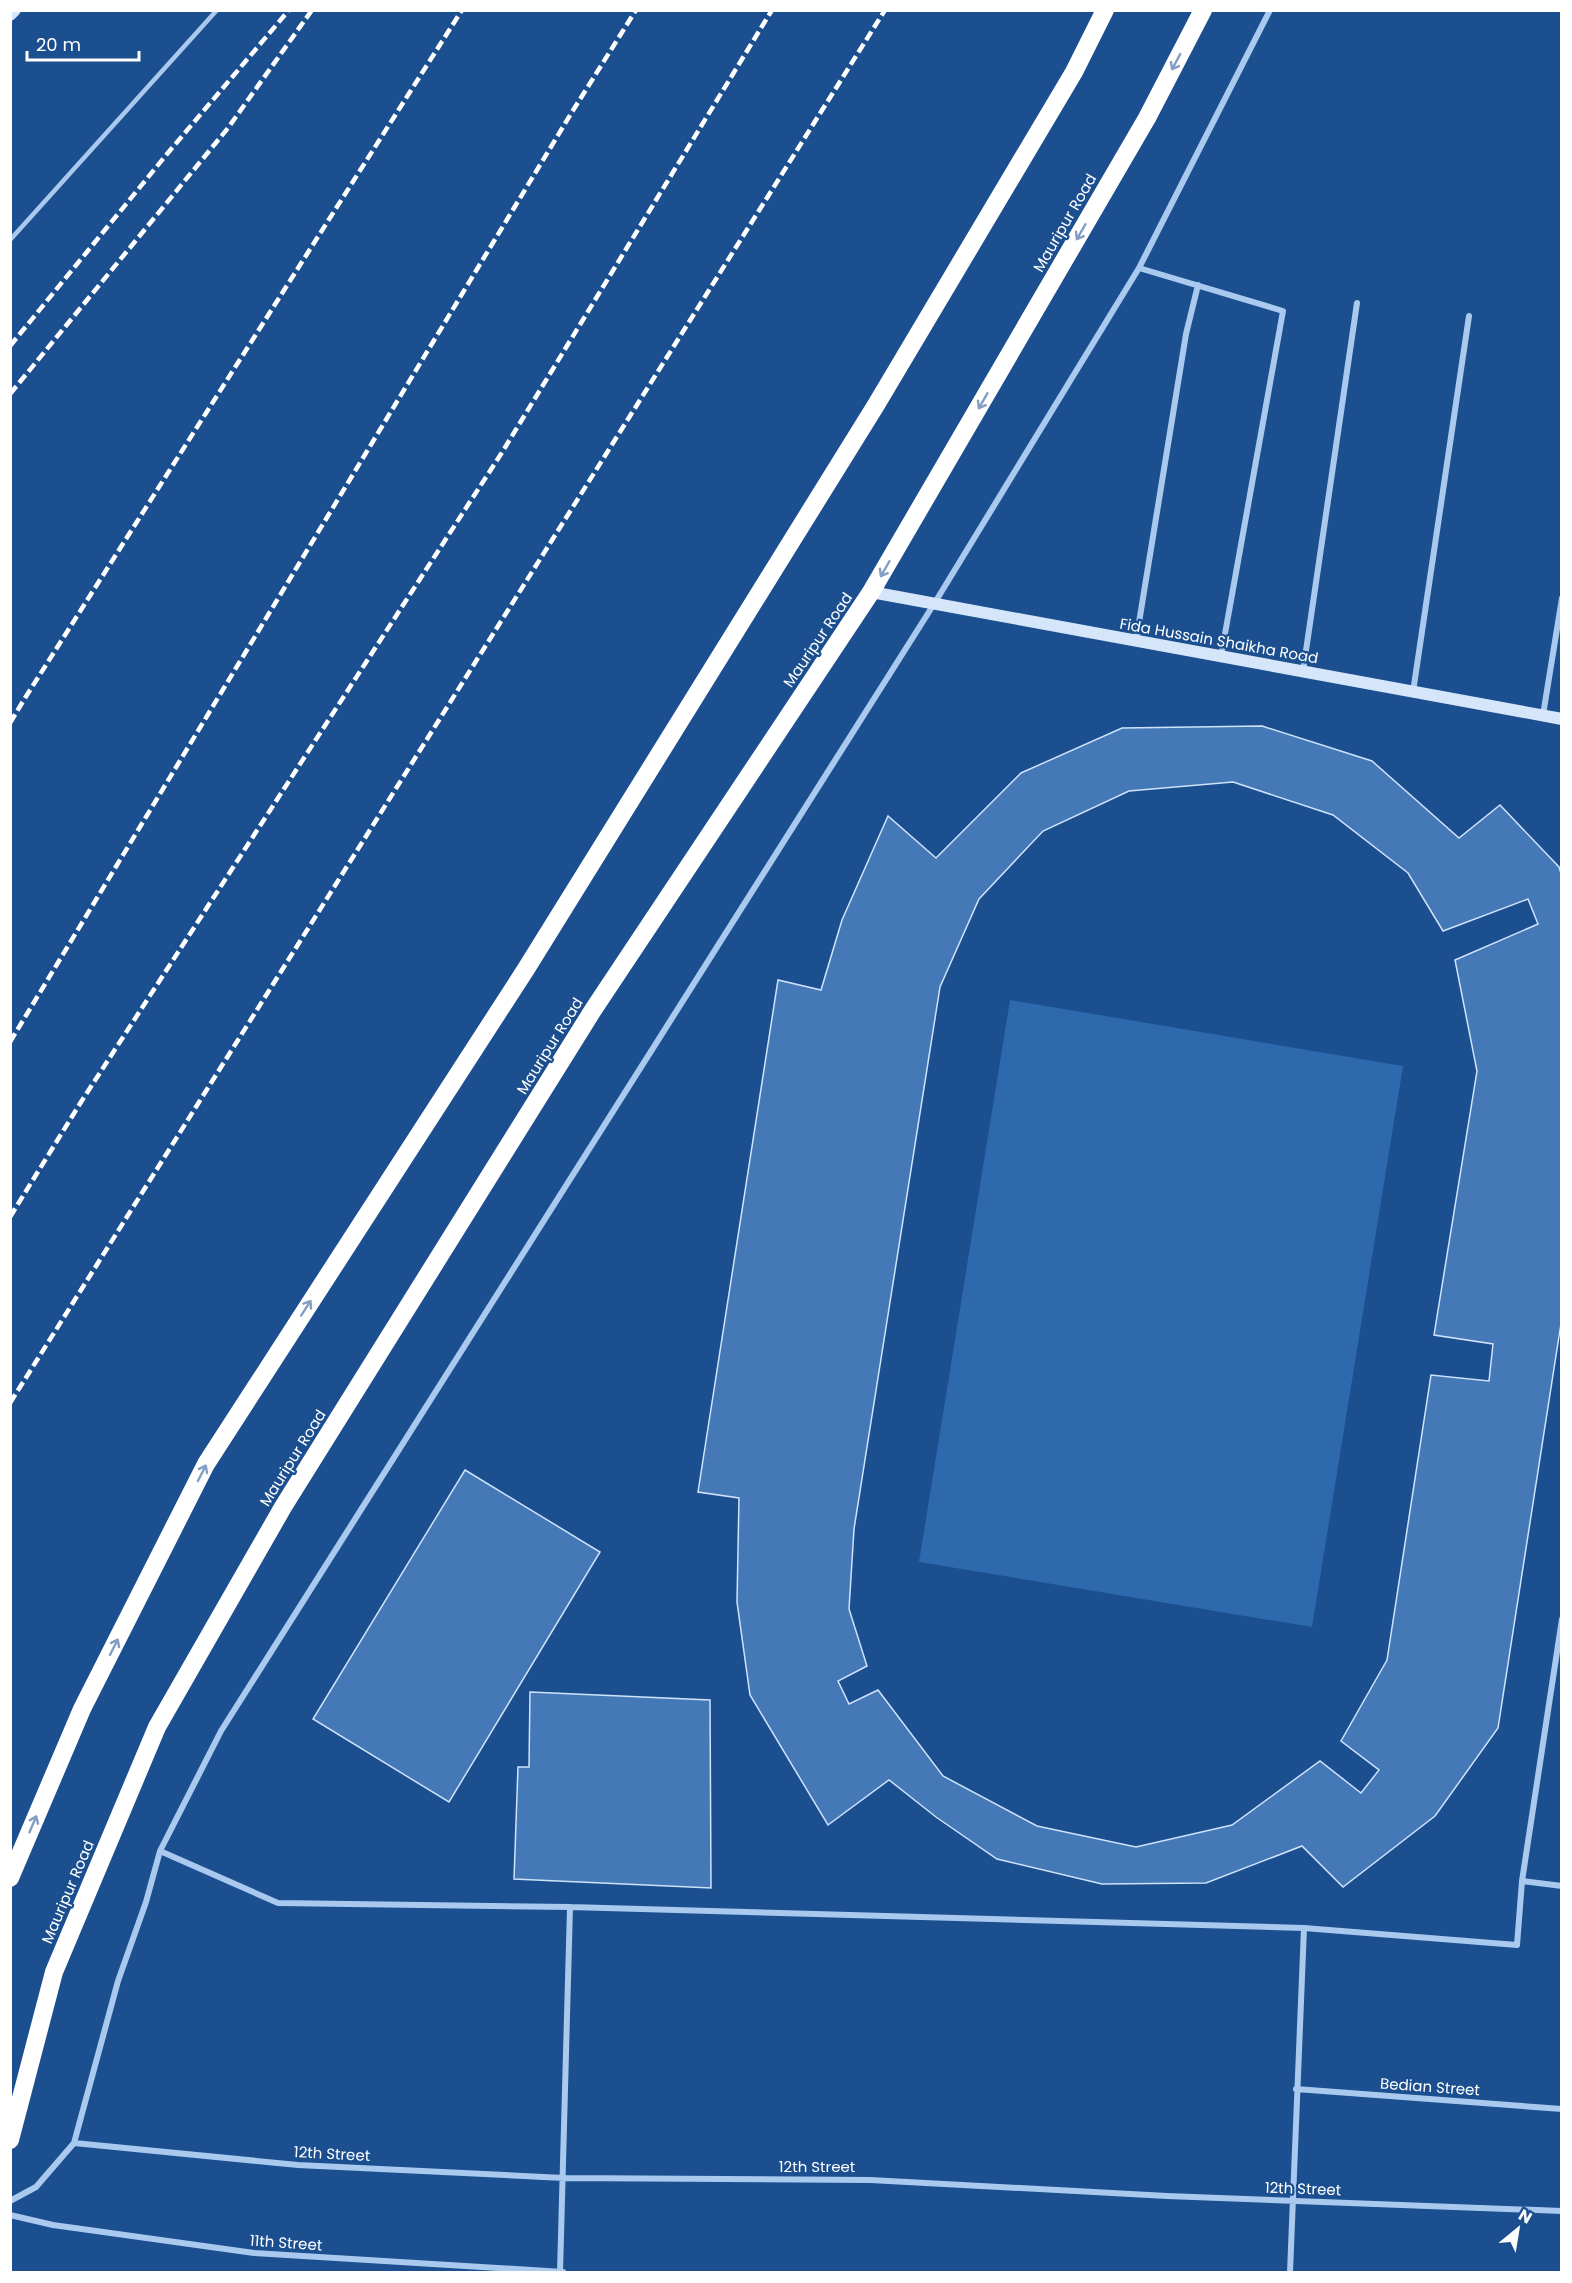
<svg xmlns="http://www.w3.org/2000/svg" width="1572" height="2283" viewBox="0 0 1572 2283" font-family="Poppins,sans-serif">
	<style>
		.green { fill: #2e69ad }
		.building { fill: #4478b7; stroke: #cfe3fa; stroke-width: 1.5; fill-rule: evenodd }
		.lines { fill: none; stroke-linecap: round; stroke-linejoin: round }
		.lane { stroke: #a9c9ee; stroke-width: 4.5 }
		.street { stroke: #a9c9ee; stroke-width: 6 }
		.secondary { stroke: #d6e6fa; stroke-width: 12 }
		.highway { stroke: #fff; stroke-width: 18 }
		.rail { stroke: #fff; stroke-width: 4.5; stroke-dasharray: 10 4.5; stroke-linecap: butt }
		.oneway { stroke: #829ec1 }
		.labels { text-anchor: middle; stroke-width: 4.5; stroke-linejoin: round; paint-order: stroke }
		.street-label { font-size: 15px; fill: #fff; stroke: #1b4f8f }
	</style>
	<rect width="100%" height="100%" fill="#1b4f8f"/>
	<path class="green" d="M1010,1000L1403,1066L1312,1627L919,1562Z"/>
	<path class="building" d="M1262,726L1372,761L1459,838L1500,805L1559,867L1562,877V1317L1498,1728L1435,1816L1343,1887L1302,1846L1206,1883L1102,1884L997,1859L936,1817L889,1780L828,1825L750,1695L737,1602L739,1498L698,1492L778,980L821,990L842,920L888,816L936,858L1021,773L1122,728ZM1233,782L1333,815L1408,873L1443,931L1528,899L1538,924L1455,960L1477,1071L1434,1335L1493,1344L1489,1381L1431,1375L1387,1660L1341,1741L1379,1770L1361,1793L1320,1761L1232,1825L1136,1847L1037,1826L943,1776L878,1690L849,1704L838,1681L867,1666L849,1609L854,1529L940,987L979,899L1043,831L1129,791Z
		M465,1470L600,1552L449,1802L313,1719Z
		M530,1692L710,1700L711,1888L514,1879L518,1767H529Z"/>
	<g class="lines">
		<path class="lane" d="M10,240L217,10"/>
		<path class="street" d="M1139,268L1283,311L1221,656
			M1136,641L1186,334L1198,285
			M1303,671L1357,303
			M1413,692L1469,316
			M1543,715L1562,598
			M160,1851L278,1903L570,1907L1304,1928L1517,1945L1522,1881L1562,1619
			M1522,1881L1562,1886
			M1296,2089L1562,2109
			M74,2143L298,2165L564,2178L870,2180L1167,2196L1562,2211
			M10,2201L36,2187L74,2143L118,1981L146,1902L160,1851L221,1731L934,604L1139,268L1270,10
			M10,2215L53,2225L254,2253L563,2272
			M560,2272L570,1907
			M1290,2272L1304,1928"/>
		<path class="secondary" d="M10,15L15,10
			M871,592L1562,719"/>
		<path class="highway" d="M10,1878L82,1709L206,1464L526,969L876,405L1074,72L1105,10
			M10,2140L54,1972L157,1727L283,1507L593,1010L871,592L1147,118L1203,10"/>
		<path class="rail" d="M10,346L167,154L289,10
			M10,394L228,128L312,10
			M10,723L25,698L462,10
			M10,1042L572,112L636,10
			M10,1217L81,1102L501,454L772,10
			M10,1403L885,10"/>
	</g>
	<defs><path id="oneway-shaft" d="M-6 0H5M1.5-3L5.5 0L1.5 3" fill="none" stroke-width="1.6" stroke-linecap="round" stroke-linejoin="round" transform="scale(1.5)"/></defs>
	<g class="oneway">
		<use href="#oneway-shaft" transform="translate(1176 62) rotate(118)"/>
		<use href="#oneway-shaft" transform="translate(1081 232) rotate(120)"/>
		<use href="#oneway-shaft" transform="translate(983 401) rotate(120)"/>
		<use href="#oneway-shaft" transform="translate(885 569) rotate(120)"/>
		<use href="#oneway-shaft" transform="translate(306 1308) rotate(-57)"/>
		<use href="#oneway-shaft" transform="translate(202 1473) rotate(-63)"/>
		<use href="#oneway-shaft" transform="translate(114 1647) rotate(-63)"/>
		<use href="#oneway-shaft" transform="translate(33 1824) rotate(-67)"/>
	</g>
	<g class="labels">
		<g class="street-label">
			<text transform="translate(1065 223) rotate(-60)" y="5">Mauripur Road</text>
			<text transform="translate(818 640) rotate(-56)" y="5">Mauripur Road</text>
			<text transform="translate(1219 641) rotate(10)" y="5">Fida Hussain Shaikha Road</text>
			<text transform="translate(550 1046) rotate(-58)" y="5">Mauripur Road</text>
			<text transform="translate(293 1458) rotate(-58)" y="5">Mauripur Road</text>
			<text transform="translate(68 1892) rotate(-67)" y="5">Mauripur Road</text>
			<text transform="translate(1430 2087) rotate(4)" y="5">Bedian Street</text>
			<text transform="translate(332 2154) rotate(3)" y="5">12th Street</text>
			<text x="817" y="2172">12th Street</text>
			<text transform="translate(1303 2189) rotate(2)" y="5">12th Street</text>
			<text transform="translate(286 2243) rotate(4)" y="5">11th Street</text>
		</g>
	</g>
	<rect width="1572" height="2283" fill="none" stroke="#ffffff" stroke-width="24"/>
	<g transform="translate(1518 2229) rotate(30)" stroke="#1b4f8f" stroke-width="4.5" paint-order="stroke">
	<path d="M0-4.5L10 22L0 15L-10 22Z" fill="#ffffff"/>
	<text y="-9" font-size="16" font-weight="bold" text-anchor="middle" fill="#ffffff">N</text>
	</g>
	<path d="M27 51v9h112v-9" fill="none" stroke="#ffffff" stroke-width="3"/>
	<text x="36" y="51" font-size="18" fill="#ffffff" stroke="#1b4f8f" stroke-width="4.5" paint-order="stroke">20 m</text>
</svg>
